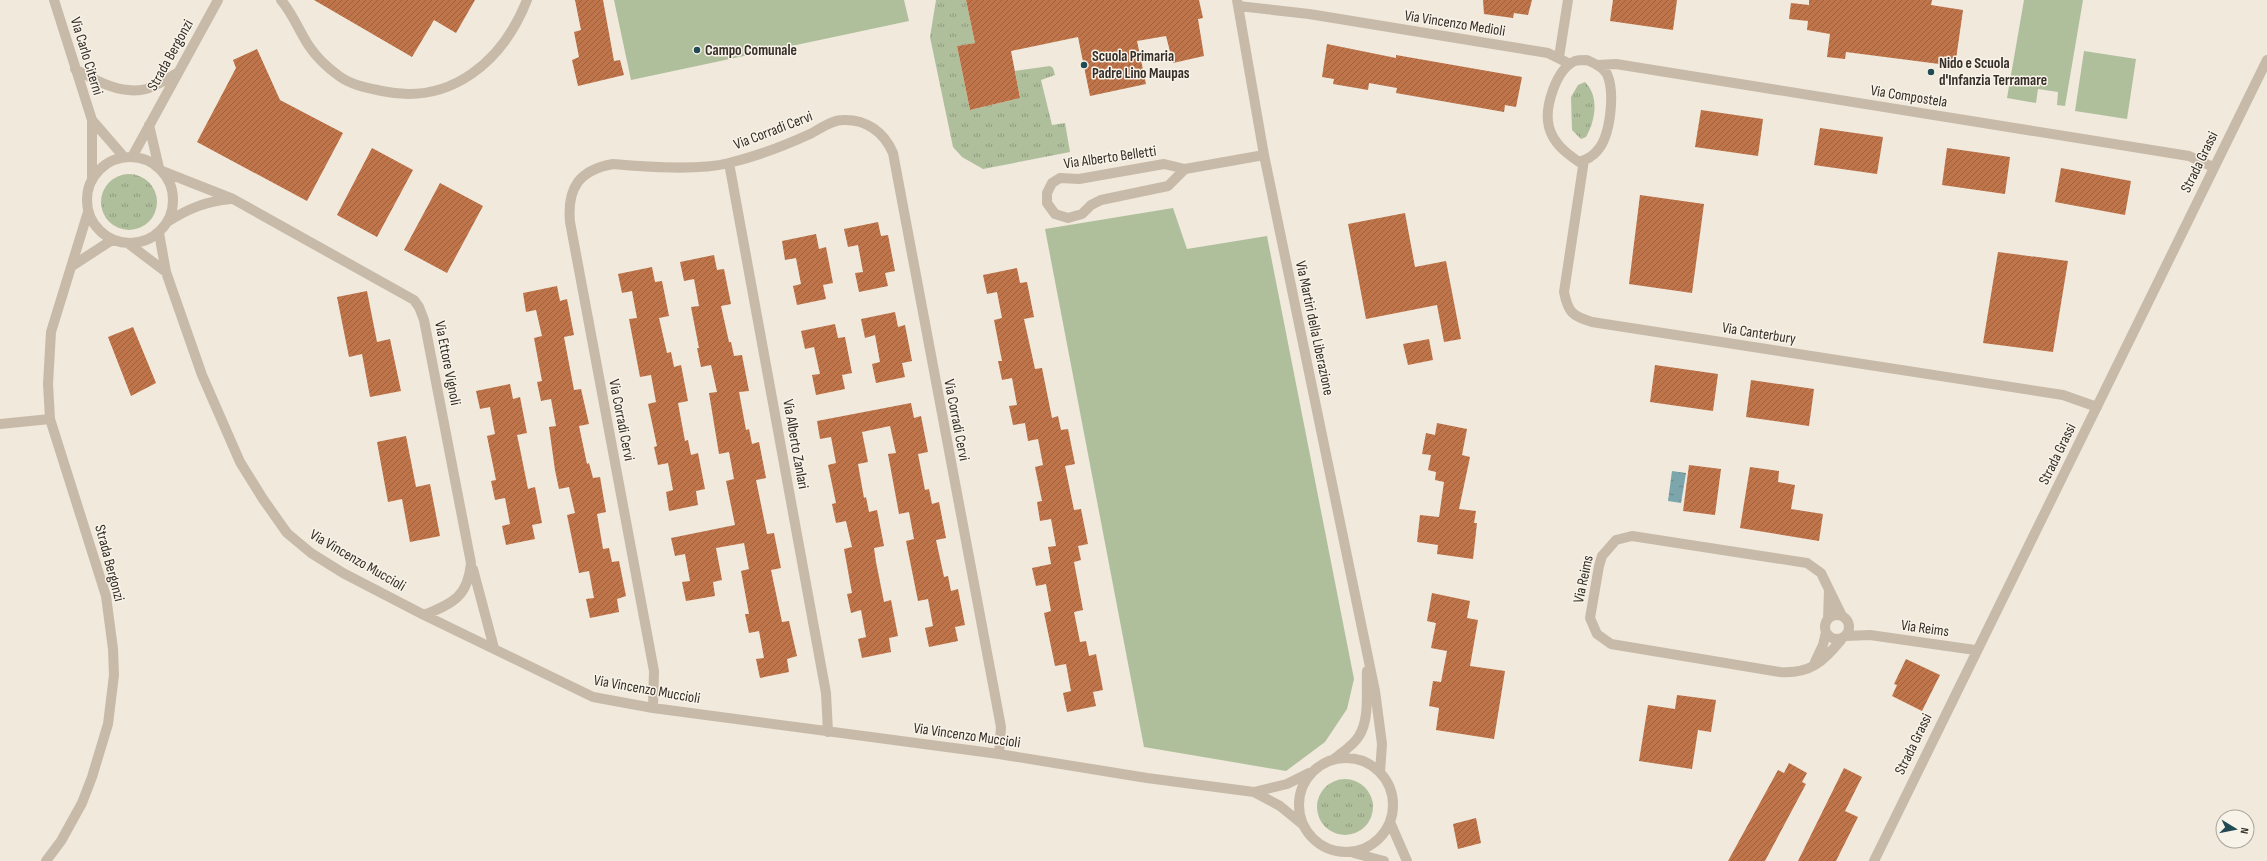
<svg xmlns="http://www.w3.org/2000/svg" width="2267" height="861" viewBox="0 0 2267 861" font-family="'Sofia Sans Condensed',sans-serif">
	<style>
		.grass { fill: url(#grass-tufts) }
		.park { fill: #afbf9c }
		.water { fill: url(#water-ripples) }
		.building { fill: url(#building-hatch) }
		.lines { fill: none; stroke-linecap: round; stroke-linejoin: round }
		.minor { stroke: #c8baa8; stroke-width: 10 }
		.poi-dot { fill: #204b54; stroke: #f8f3e8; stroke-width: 1.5 }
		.labels { text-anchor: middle; stroke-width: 3; stroke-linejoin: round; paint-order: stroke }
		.street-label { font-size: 15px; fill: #352d28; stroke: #f8f3e8 }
		.poi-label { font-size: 15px; font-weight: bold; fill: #352d28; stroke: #f8f3e8; text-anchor: start }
	</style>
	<defs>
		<pattern id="grass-tufts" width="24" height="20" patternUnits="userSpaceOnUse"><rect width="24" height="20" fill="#afbf9c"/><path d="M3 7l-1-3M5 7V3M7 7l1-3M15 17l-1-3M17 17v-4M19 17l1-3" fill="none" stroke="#8f9c7f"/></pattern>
		<pattern id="water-ripples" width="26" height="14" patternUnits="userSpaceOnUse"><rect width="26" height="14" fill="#7ca5ac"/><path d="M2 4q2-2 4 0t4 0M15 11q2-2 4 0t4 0" fill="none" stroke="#66878c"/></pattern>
		<pattern id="building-hatch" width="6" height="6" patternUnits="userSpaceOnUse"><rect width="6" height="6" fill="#bf744a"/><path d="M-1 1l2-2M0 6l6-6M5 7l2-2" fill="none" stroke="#9c603e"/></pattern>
	</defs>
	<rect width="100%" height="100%" fill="#f0e9dc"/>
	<path class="grass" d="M936,0H966L975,43L957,46L970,110L1020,98L1015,71L1050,66L1053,68L1055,75L1041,80L1052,125L1065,123L1070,152L983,169L962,157L953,147L930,37Z
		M1585,82C1600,97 1595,121 1586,137L1581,139L1572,130L1571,97L1578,85Z
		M101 202a28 28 0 1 1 56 0a28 28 0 1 1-56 0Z
		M1317 807a28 28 0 1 1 56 0a28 28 0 1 1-56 0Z"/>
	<path class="park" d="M614,0H904L909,21L631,80Z
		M2024,0H2083L2065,106L2057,105L2058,92L2038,89L2036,103L2007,98Z
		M2084,51L2136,59L2127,119L2075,111Z
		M1173,208L1187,249L1267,236L1354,679L1347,709L1325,742L1286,771L1144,747L1045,229Z"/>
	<path class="water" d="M1672,471L1686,473L1681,503L1668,501Z"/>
	<path class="building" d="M314,0H475L456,33L434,20L412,57Z
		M575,0H603L614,61L620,60L624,75L578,86L572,60L579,57L574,32L581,30Z
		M966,0H1199L1203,18L1198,19L1204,56L1173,63L1166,36L1137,41L1146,84L1090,96L1078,37L1011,51L1020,98L970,110L957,46L975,43Z
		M1483,0H1532L1528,15L1514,13L1513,18L1484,14Z
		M1613,0H1677L1673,30L1610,21Z
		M1809,0H1932L1931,5L1963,10L1955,66L1846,52L1845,59L1827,57L1830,34L1807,30L1808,21L1789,19L1791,3L1809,5Z
		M1327,44L1396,58V55L1522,77L1516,107L1505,105L1504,112L1396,93L1397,88L1369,83L1368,90L1333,84L1334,79L1322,77Z
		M257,49L280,100L343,133L307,201L197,142L236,68L233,60Z
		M1701,110L1763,119L1758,156L1695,147Z
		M1820,128L1883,137L1877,174L1814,165Z
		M372,148L413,170L377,237L337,215Z
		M1947,148L2010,157L2005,194L1942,185Z
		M2061,168L2131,181L2125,215L2055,202Z
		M440,183L483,206L447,273L404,250Z
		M1640,195L1704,204L1692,293L1629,284Z
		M1405,213L1415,267L1446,261L1461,339L1444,342L1437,305L1366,319L1348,224Z
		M878,222L881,236L888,235L895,271L885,273L888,286L859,292L855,273L863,272L858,245L848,247L844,229Z
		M816,234L819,249L826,247L833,283L823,285L826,299L797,305L793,286L801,284L796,258L785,260L782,241Z
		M1998,252L2068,261L2053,352L1983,343Z
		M714,255L717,270L724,269L731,304L721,306L729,342H731L734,356L742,355L749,391L739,392L746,430L749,429L752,444L759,442L766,478L756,480L767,534L774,533L781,568L771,570L779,608L782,622L789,621L797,656L787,659L789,672L760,678L756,659L764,658L759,631L749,633L745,614H749L741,571L749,569L744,543L716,548L722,580L713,582L715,596L686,601L682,582L690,581L685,554L675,556L671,538L735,525L726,481L734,479L729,452L719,454L709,393L717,392L711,365L701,367L697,348H699L691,307L699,306L694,279L684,281L680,262Z
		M652,267L655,282L662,281L669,316L659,318L667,353L671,352L674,367L681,365L688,401L678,403L685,441L688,440L691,455L698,453L705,489L696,491L698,505L669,511L666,492L673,490L668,463L658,465L654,447L657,446L648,404L656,402L651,375L640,377L629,319L637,318L632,291L622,293L618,274Z
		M1017,268L1020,283L1027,282L1034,317L1024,319L1035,369L1042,368L1052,418L1058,416L1061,430L1068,429L1075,464L1065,466L1074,510L1081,509L1088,544L1078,546L1081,560L1074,562L1083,610L1074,612L1080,642L1086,641L1089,656L1096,654L1103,690L1093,692L1096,706L1067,712L1063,693L1071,691L1066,664L1055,666L1044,613L1051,611L1046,584L1036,586L1032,568L1051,564L1048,547L1056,546L1051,519L1040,521L1037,502L1042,501L1035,467L1043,465L1038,439L1028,441L1025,423L1013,425L1009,406L1017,405L1012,378L1002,380L998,361H1002L994,320L1002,318L997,292L987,294L983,275Z
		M557,286L560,301L567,299L574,335L564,337L574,390L581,389L589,424L579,426L587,464L589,463L593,478L600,477L606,512L597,514L603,549L609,548L612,562L619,561L626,596L617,599L619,612L590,618L586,599L594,598L589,571L579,573L567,515L575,513L569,487L559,489L555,470L549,427L556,426L551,399L541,401L537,382L542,381L534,338L542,336L536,310L526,312L523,293Z
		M367,291L377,342L390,339L401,391L370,397L362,354L349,357L337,297Z
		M895,312L898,327L905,325L912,361L902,363L905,377L876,383L872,364L880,362L875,335L865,338L861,319Z
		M835,324L838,338L845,337L852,373L842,375L845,389L816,395L812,375L820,374L814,347L805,349L801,331Z
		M133,327L156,383L131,396L108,337Z
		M1429,339L1433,360L1408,365L1403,344Z
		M1655,365L1718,374L1713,411L1650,402Z
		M1751,380L1814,389L1809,426L1746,417Z
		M510,384L513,399L520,397L527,433L517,435L520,449L528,489L535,487L542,523L532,525L535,539L506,545L502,526L510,524L505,498L495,500L491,481L496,480L487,436L495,434L490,407L480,409L476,391Z
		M911,403L914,418L921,416L928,452L918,454L925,490L929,489L932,504L939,502L946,538L936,540L944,577L948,576L951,591L958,589L965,625L955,627L958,641L929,647L925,628L933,626L928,599L918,601L906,541L914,539L909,512L899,514L888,454L896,453L890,426L862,432L868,462L858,464L864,498L866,497L869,512L877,510L884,546L874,548L876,562L884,602L891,600L898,636L889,638L891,652L862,658L858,639L866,637L861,610L851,613L847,594L852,593L844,549L852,547L846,521L836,523L832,504L836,503L828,465L836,463L831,437L820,439L817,421Z
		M1437,423L1467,429L1462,455L1470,457L1459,509L1476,511L1474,523H1477L1473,559L1437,554L1438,545L1417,542L1420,515L1439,517L1444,482L1435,480L1436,472L1428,470L1431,455L1422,454L1426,433L1435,435Z
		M406,436L416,487L430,484L440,536L410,542L402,499L388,502L377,442Z
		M1689,465L1721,469L1715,515L1683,511Z
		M1750,467L1779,471L1778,482L1795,485L1791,509L1823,514L1819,541L1740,528Z
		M1432,593L1470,601L1467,618L1478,620L1470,666L1505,671L1494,739L1436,730L1439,708L1429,706L1433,681L1441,682L1447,651L1431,648L1436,623L1427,621Z
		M1906,659L1940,675L1922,711L1892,696L1897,685L1894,684Z
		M1677,695L1716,700L1711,732L1698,730L1692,769L1639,761L1648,705L1675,709Z
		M1789,763L1807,773L1802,782L1806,784L1765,861H1728L1778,770L1784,773Z
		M1844,768L1862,777L1845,811L1858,817L1836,861H1798Z
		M1476,818L1481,843L1458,849L1453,824Z"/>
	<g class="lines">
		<path class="minor" d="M54,0L92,120V179
			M281,0C293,14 299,31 309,46C317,58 328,68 339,76C351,85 368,88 382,91C451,106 503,61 527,0
			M1237,0L1264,155L1375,691L1382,744L1380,772
			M1238,6L1309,14L1548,53L1570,64
			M1559,57L1568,0
			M1587,60C1594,63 1603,67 1607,74C1615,92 1611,136 1597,151C1592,157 1586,160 1579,162C1566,153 1553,143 1549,127C1544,108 1556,69 1575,61C1578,60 1583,60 1587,60Z
			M1598,65L1616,64L2189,156L2213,167
			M75,69C97,81 121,95 146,89C157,86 168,78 177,73
			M92,120L124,157
			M149,125L159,168
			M87 200a43 43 0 1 1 86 0a43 43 0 1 1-86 0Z
			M132,157L218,0
			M1584,160L1564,292C1568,312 1572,316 1592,322L2063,395L2097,407
			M729,163L826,693L828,732
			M1185,169L1168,186L1101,200L1091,205L1082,214L1068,218L1055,214L1047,203V193L1052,183L1060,178L1079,179L1164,164L1185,169L1264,155
			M162,171L233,199L414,300L419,307L424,320L471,563C468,596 454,603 424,615
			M167,222C188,209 206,201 231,199
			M159,233L166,272L202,375L240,462L263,499L287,533L311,553L343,573L424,615L593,697L653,708L999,754L1147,778L1254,792
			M129,244L166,272
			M72,266L112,240
			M0,424L50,419
			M473,569L494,648
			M1825 627a12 12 0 1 1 24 0a12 12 0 1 1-24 0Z
			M1828,619L1829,590
			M1846,636L1870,635L1975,650
			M1841,640C1823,662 1810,674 1780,672L1611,644L1597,634L1590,618L1599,566L1602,556L1616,540L1632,536L1807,563L1821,573L1842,616
			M1815,662L1823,645L1826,632
			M653,708L654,671L570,222C567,188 579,170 613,164C646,167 697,171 729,163C754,157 786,145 810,134C820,129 831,120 843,120C866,119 884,132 893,153L1001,727L999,754
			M1299 805a47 47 0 1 1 94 0a47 47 0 1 1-94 0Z
			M1334,759C1342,752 1353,746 1359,736C1370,719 1366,691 1367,671
			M1390,822L1407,861
			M1302,824L1280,806L1254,792L1287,784L1309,773
			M1354,853L1384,861
			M46,861L61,841L82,803L92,777L108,724L114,675L113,649L106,596L50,419L48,384L51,332L88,212
			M1874,861L2267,60"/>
	</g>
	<g class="poi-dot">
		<circle cx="697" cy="50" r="4"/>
		<circle cx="1084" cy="65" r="4"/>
		<circle cx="1931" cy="72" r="4"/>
	</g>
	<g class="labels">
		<g class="street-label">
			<text transform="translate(1455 23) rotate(9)" y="5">Via Vincenzo Medioli</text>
			<text transform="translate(170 55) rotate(-61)" y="5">Strada Bergonzi</text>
			<text transform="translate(87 56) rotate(73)" y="5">Via Carlo Citerni</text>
			<text transform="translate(1909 96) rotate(9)" y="5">Via Compostela</text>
			<text transform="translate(773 130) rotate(-21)" y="5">Via Corradi Cervi</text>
			<text transform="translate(1110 157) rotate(-8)" y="5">Via Alberto Belletti</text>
			<text transform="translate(2199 162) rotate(-64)" y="5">Strada Grassi</text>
			<text transform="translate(1315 328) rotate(78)" y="5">Via Martiri della Liberazione</text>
			<text transform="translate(1759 333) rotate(9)" y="5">Via Canterbury</text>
			<text transform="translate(448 363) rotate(79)" y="5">Via Ettore Vignoli</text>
			<text transform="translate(622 420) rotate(79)" y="5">Via Corradi Cervi</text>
			<text transform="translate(957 420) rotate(79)" y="5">Via Corradi Cervi</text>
			<text transform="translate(796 444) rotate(80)" y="5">Via Alberto Zanlari</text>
			<text transform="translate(2057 454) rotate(-64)" y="5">Strada Grassi</text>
			<text transform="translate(358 560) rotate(30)" y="5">Via Vincenzo Muccioli</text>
			<text transform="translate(110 563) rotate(75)" y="5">Strada Bergonzi</text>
			<text transform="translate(1583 579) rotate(-78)" y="5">Via Reims</text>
			<text transform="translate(1925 628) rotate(8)" y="5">Via Reims</text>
			<text transform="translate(647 689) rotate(10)" y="5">Via Vincenzo Muccioli</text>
			<text transform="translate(967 735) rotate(8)" y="5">Via Vincenzo Muccioli</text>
			<text transform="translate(1913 744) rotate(-64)" y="5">Strada Grassi</text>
		</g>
		<g class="poi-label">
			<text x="705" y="55">Campo Comunale</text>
			<text x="1092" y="61">Scuola Primaria<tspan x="1092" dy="17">Padre Lino Maupas</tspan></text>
			<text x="1939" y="68">Nido e Scuola<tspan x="1939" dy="17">d'Infanzia Terramare</tspan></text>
		</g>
	</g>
	<g transform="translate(2235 829) rotate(100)"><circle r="19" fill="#f8f3e8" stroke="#aaa49b"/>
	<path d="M0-3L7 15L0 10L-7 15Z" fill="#204b54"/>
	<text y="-6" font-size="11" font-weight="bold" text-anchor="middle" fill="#352d28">N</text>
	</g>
</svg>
